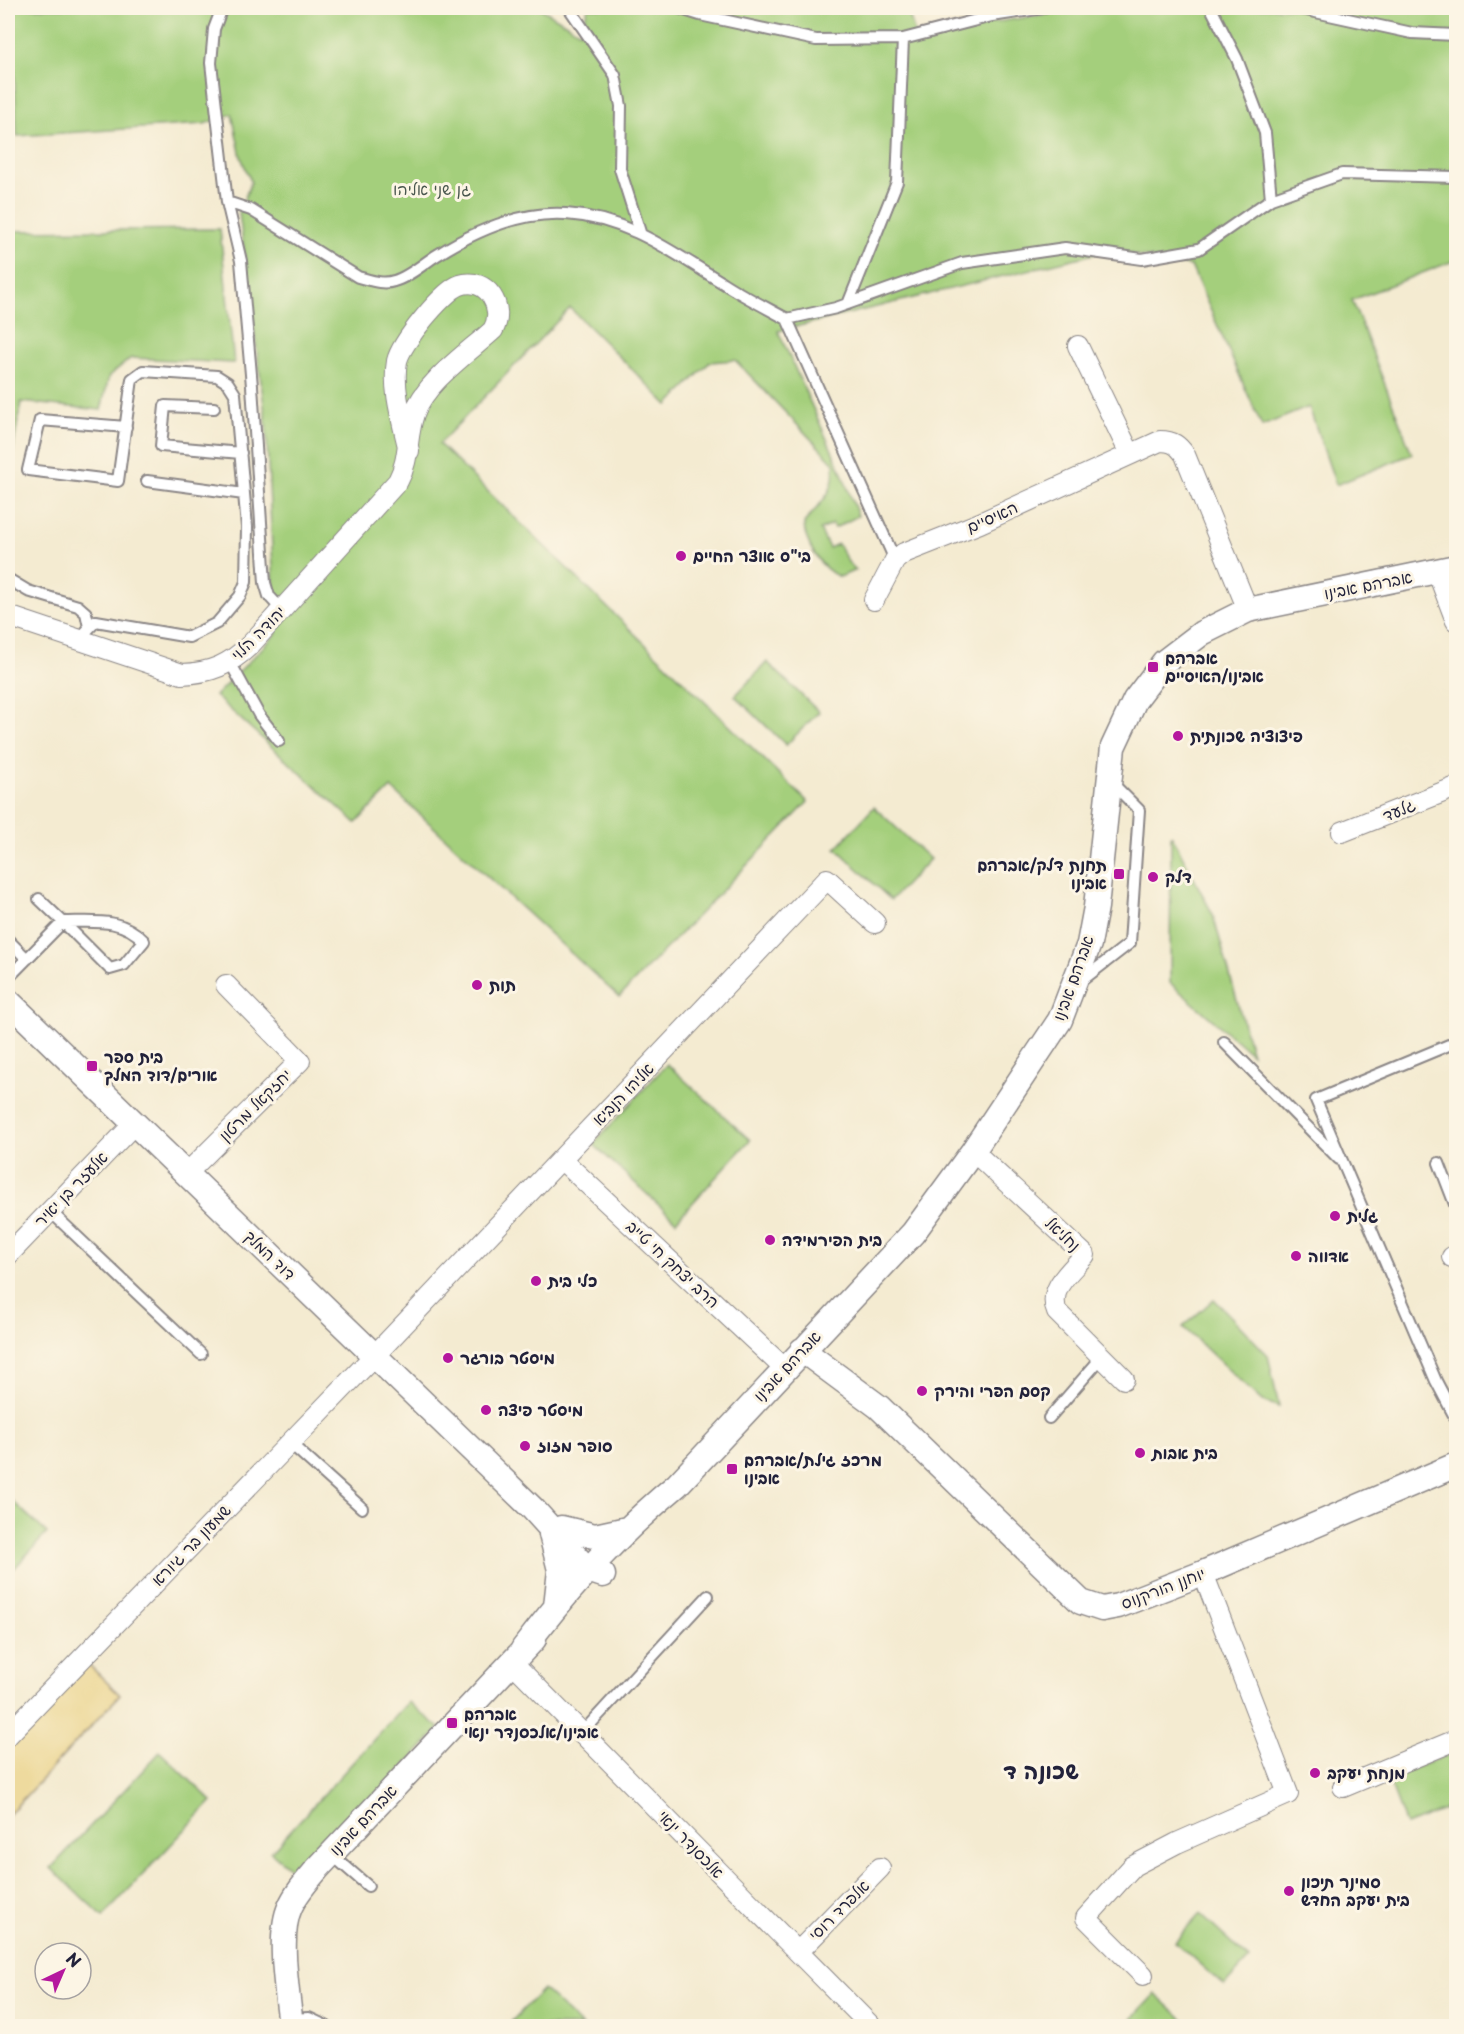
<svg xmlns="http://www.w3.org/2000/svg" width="1464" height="2034" viewBox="0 0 1464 2034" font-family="'Playpen Sans','Playpen Sans Hebrew',sans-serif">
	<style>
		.green { fill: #a4cf7b; stroke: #63785b; stroke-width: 1.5 }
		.sand { fill: #eeda9e; stroke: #887e6c; stroke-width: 1.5 }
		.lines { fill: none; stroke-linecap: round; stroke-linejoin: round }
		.service-casing { stroke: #8b8686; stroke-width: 14 }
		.minor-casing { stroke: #8b8686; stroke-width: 22 }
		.tertiary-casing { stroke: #8b8686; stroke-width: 27 }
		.service { stroke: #fff; stroke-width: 10 }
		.minor { stroke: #fff; stroke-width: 20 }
		.tertiary { stroke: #fff; stroke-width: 24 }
		.poi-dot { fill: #b5179e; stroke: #fcf5e5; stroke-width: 2 }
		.labels { text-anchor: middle; stroke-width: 6; stroke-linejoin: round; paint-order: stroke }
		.park-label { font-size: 16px; fill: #49564e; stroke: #fcf5e5 }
		.street-label { font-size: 16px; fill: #22223b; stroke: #fcf5e5 }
		.poi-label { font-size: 16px; font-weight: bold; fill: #22223b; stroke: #fcf5e5; text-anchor: start }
		.district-label { font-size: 22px; font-weight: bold; fill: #22223b; stroke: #fcf5e5 }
	</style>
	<rect width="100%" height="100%" fill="#fcf5e5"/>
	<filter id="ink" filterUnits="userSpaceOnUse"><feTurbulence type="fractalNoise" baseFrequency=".0167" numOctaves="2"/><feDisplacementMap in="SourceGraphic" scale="12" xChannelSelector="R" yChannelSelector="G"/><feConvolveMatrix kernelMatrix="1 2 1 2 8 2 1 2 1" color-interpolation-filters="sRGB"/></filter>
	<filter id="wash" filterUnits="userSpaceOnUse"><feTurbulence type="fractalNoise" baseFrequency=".008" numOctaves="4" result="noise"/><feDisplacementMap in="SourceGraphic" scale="24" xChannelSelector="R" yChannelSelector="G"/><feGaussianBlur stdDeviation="1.35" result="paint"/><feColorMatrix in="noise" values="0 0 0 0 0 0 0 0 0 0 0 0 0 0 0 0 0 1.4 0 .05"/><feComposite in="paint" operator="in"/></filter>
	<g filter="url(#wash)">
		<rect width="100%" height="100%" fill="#f4ebd1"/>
		<path class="green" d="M12,8H540L580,32L588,8H907L917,40L985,24L1083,8H1456V260L1352,300L1412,454L1336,485L1309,407L1262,426L1191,266L1110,250L778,331L840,468L858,516L835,528L832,524L820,530L829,548L838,544L848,562L856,570L840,577C821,570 804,542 804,523C822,500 835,495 834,463L735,360L710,362L668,405L570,308L439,444L808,802L619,997L391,788L356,823L215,696L276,634L266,421L239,213L251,182L241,157L232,114L204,124L17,136Z
			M220,229L234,363L131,358L109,376L101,410L21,402L8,482V231Z
			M767,662L819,712L786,745L735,696Z
			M874,807L930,859L891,900L836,848Z
			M1171,834L1213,915L1252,1054L1170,983Z
			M667,1064L750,1140L676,1221L593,1144Z
			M1214,1299L1268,1355L1279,1407L1261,1400L1183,1327Z
			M8,1497L47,1533L8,1575Z
			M408,1702L440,1728L301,1878L271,1852Z
			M160,1752L212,1801L103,1917L51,1868Z
			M1456,1752V1805L1406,1825L1388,1778Z
			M1200,1914L1249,1959L1224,1986L1175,1942Z
			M543,1989L582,2026H507Z
			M1155,1994L1191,2026H1125Z"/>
		<path class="sand" d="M88,1664L120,1695L8,1815V1748Z"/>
	</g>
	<g filter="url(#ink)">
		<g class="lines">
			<defs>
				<path id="service" d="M222,8L214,29L211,63L227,202L241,261L252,386L265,583L269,596L282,610
					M569,8L615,75L621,106L620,169L640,232
					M678,8L700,15L816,40L903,39L992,16L1043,8
					M1211,8L1237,59L1265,133L1271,199
					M1297,8L1412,33L1456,35
					M227,202L251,210L358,277C370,280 382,285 394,281C409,277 424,263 437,255C475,231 520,211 566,214C628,218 672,252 723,283C743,296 765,307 787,319L836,308L962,263L1065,248L1142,259L1199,249L1271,199L1342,174L1456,177
					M848,304L897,182L903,39
					M787,319L895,560
					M214,408L165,406L161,446L241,453
					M147,481L244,494
					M8,579L28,591L78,606L86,613L89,627
					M78,640L96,621L189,637L217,623L240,596L246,582L247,527L235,394L228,383L217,376L143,371L132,379L118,481L28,470L40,420L126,427
					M230,662L259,715L279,741
					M63,922C93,922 122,917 144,941L124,965L110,969Z
					M8,940L27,959
					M8,978L63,922L39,899
					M1081,981L1130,943L1139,810L1112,783
					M1224,1042L1339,1159
					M1456,1042L1316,1100L1436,1381L1456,1419
					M1439,1163L1456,1207
					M50,1211L201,1354
					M1049,1418L1102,1357
					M290,1443L362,1508
					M582,1733L708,1596
					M331,1854L368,1886
					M291,2019L309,2018L326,2026"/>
				<path id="minor" d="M1078,346L1130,454
					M1437,571L1456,621
					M874,600L895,560L904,553L980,523L1160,441C1173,441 1178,445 1185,455L1248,610
					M8,616L182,674C211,673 229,665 250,645L398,481C410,459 406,437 414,414C425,382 468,353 493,330C506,308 487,276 460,285C443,291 401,343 397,361C392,390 403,423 409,451
					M1342,832L1456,787
					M973,1151L1085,1255C1071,1271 1047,1289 1057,1312L1124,1379
					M561,1159L785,1369
					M186,1174L300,1061L226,985
					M8,1255L134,1124
					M1452,1257L1456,1255
					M511,1661L871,2026
					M8,1735L374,1356L827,879L875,923
					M1343,1787L1456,1740
					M798,1952L880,1868
					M1143,1975L1086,1918L1133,1866L1177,1843L1288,1794L1203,1573"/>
				<path id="tertiary" d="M8,1001L533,1509L588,1570L603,1575
					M802,1350L879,1407L1081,1602L1102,1609L1118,1606L1203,1573L1456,1465
					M561,1528L595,1536L627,1529
					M551,1534L560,1570L556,1606
					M523,1649C568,1589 619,1533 677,1485L913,1233L973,1151L1060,1020L1089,944L1096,907L1113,747L1135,700L1164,662L1202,633L1248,610L1456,567
					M291,2026C288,1995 277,1935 290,1907C296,1893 307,1881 317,1869L534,1639"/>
			</defs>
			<use href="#service" class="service-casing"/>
			<use href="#minor" class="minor-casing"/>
			<use href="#tertiary" class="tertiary-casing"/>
			<use href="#service" class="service"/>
			<use href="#minor" class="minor"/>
			<use href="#tertiary" class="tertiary"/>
		</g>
	</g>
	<g class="poi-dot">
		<circle cx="681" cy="556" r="6"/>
		<rect x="1147" y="661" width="12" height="12" rx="3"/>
		<circle cx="1178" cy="736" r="6"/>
		<rect x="1113" y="868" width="12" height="12" rx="3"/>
		<circle cx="1153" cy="877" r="6"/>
		<circle cx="477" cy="985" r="6"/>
		<rect x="86" y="1060" width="12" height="12" rx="3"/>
		<circle cx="1335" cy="1216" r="6"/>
		<circle cx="770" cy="1240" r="6"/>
		<circle cx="1296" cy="1256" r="6"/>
		<circle cx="536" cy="1281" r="6"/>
		<circle cx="448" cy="1358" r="6"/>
		<circle cx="922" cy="1391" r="6"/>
		<circle cx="486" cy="1410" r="6"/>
		<circle cx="525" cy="1446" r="6"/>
		<circle cx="1140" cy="1453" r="6"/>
		<rect x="726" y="1463" width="12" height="12" rx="3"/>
		<rect x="446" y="1717" width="12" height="12" rx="3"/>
		<circle cx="1315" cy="1773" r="6"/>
		<circle cx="1289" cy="1891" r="6"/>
	</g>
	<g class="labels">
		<g class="park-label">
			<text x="432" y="195">גן שני אליהו</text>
		</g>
		<g class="street-label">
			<text transform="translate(992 517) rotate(-24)" y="6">האיסיים</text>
			<text transform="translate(1368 585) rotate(-11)" y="6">אברהם אבינו</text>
			<text transform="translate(258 633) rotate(-45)" y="6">יהודה הלוי</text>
			<text transform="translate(1399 810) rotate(-22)" y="6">גלעד</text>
			<text transform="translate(1073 978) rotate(-70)" y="6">אברהם אבינו</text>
			<text transform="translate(623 1094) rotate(-46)" y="6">אליהו הנביא</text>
			<text transform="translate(255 1105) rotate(-45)" y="6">יחזקאל מרטון</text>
			<text transform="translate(71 1189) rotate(-46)" y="6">אלעזר בן יאיר</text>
			<text transform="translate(1063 1234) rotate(43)" y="6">נחליאל</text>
			<text transform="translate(270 1255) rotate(44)" y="6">דוד המלך</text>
			<text transform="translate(673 1264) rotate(43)" y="6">הרב יצחק חי טייב</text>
			<text transform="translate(787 1366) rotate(-47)" y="6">אברהם אבינו</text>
			<text transform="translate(191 1545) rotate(-46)" y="6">שמעון בר גיורא</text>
			<text transform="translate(1163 1588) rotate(-21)" y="6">יוחנן הורקנוס</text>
			<text transform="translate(363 1820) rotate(-47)" y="6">אברהם אבינו</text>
			<text transform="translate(691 1844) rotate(46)" y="6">אלכסנדר ינאי</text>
			<text transform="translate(839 1910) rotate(-45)" y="6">אלפרד רוסי</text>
		</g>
		<g class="poi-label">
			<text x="693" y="562">בי"ס אוצר החיים</text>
			<text x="1165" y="664">אברהם<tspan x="1165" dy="18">אבינו/האיסיים</tspan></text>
			<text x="1190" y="742">פיצוציה שכונתית</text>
			<text x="1107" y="871" text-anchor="end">תחנת דלק/אברהם<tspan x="1107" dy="18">אבינו</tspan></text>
			<text x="1165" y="883">דלק</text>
			<text x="489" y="991">תות</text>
			<text x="104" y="1063">בית ספר<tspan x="104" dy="18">אורים/דוד המלך</tspan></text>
			<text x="1347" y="1222">גלית</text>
			<text x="782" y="1246">בית הפירמידה</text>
			<text x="1308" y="1262">אדווה</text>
			<text x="548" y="1287">כלי בית</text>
			<text x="460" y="1364">מיסטר בורגר</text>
			<text x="934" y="1397">קסם הפרי והירק</text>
			<text x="498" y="1416">מיסטר פיצה</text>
			<text x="537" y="1452">סופר מזוז</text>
			<text x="1152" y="1459">בית אבות</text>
			<text x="744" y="1466">מרכז גילת/אברהם<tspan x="744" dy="18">אבינו</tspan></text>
			<text x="464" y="1720">אברהם<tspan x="464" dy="18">אבינו/אלכסנדר ינאי</tspan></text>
			<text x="1327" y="1779">מנחת יעקב</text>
			<text x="1301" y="1888">סמינר תיכון<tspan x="1301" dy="18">בית יעקב החדש</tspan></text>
		</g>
		<g class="district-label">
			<text x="1041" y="1779">שכונה ד</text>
		</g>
	</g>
	<rect width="1464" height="2034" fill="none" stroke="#fcf5e5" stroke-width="30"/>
	<g transform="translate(63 1971) rotate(44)"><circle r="28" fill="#fcf5e5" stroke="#a5a1a1" stroke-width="1.5"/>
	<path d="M0-4.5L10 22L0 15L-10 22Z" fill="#b5179e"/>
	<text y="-9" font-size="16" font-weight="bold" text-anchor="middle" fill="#22223b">N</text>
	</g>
</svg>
